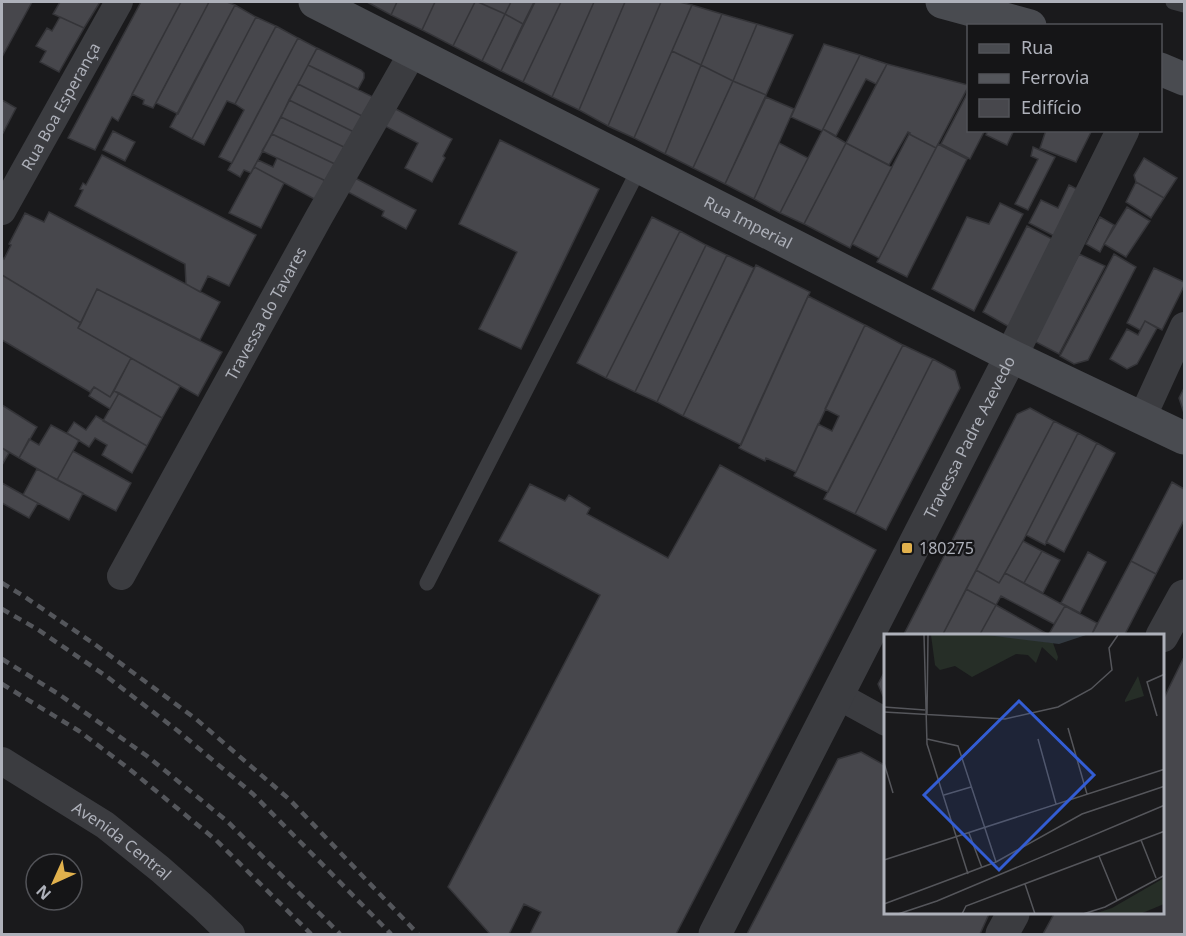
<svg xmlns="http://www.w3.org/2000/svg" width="1186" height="936" viewBox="0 0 1186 936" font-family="'Noto Sans',sans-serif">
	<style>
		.building { fill: #47474c; stroke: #343438; stroke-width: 1.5 }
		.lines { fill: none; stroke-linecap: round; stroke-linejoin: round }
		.service { stroke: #3b3c40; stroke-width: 15 }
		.minor { stroke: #3b3c40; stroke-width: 28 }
		.tertiary { stroke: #3b3c40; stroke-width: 33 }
		.secondary { stroke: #494b50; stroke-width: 33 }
		.rail { stroke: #54565b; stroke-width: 4.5; stroke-dasharray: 8 6; stroke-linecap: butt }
		.poi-dot { fill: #e1b14d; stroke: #151517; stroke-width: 2 }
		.labels { text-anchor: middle; stroke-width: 4.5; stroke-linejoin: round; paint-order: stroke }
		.street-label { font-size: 16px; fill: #aeb1ba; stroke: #151517 }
		.poi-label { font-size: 16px; fill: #aeb1ba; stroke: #151517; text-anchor: start }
		.inset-road { fill: none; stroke: #55565b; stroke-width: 1.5 }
		.view { fill: #335dd4; fill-opacity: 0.15; stroke: #335dd4; stroke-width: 3 }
		.inset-edge { fill: none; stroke: #aeb1ba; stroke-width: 3 }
	</style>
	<rect width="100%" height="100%" fill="#1a1a1c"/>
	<path class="building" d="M2,2H32L2,57Z
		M60,2H100L84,28L53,14Z
		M141,2H181L118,121L112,117L95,150L68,138Z
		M181,2H209L153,108L143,104L144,100L132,94Z
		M209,2H227L235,5L178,114L156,103Z
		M367,2H397L391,15Z
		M397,2H435L422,30L391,15Z
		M435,2H475L453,46L422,30Z
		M475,2H478L505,14L482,61L453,46Z
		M478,2H511L505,14Z
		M511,2H534L523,24L505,14Z
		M535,2H561L523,82L501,71Z
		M561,2H594L552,97L523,82Z
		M594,2H625L579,110L552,97Z
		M625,2H661L608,126L579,110Z
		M661,2H679L692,5L634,138L608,126Z
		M235,5L256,17L192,139L170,127Z
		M692,5L722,14L701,65L672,51Z
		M505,14L523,24L501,71L482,61Z
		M722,14L757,24L733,81L701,65Z
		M60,17L84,28L59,72L40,62L46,51L36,46L47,28L52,31Z
		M256,17L276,26L235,104L227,101L204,145L192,139Z
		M757,24L793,35L766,95L733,81Z
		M276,26L298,38L232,163L219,157L244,110L235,104Z
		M298,38L317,48L251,173L244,170L240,177L228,170Z
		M824,44L860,55L822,131L791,117Z
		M317,48L361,70L364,73V78L358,89L308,65Z
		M672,51L701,65L665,154L634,138Z
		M860,55L887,64L876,84L866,79L836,136L823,129Z
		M887,64L968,85V87L936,148L909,134L910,133L908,132L889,165L846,143Z
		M308,65L373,97L362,116L298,84Z
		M701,65L733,81L693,168L665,154Z
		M733,81L766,95L725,184L693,168Z
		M298,84L362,116L354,132L289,100Z
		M968,92V130H985L970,159L941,144Z
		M766,97L794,109L754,199L725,184Z
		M2,100L16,108L2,135Z
		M289,100L354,132L346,148L281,117Z
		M392,107L452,139L443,156L445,158L432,182L405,168L418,143L383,125Z
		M281,117L346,148L337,165L272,134Z
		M823,129L846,143L804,224L780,213Z
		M988,130H1014L1007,145L986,135Z
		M1092,130L1076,162L1040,148L1046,130Z
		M113,131L135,142L125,161L103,150Z
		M272,134L337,165L328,182L262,151Z
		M909,134L936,148L879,258L852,244Z
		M500,140L599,189L521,349L479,329L517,252L459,224Z
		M779,143L808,158L780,213L754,199Z
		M846,143L892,167L850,248L804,224Z
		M938,144L967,159L907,277L877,262Z
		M1033,147L1055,157L1028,210L1015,204L1038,159L1031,156Z
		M102,155L256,235L229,286L208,276L200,292L186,284L185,264L75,206L83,190L80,189L83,183L86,185Z
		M277,158L328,182L318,201L254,167L258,160L273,167Z
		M1144,158L1177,178L1164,198L1136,182L1134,175Z
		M254,167L284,183L261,228L229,213Z
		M355,178L416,210L406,229L382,216L384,211L348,192Z
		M1136,182L1164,198L1151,218L1126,202Z
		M1069,185L1083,192L1058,238L1029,223L1041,200L1058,208Z
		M1000,203L1023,214L974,311L932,289L967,217L989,224Z
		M1127,207L1150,221L1126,257L1104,244Z
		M49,212L220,302L200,340L97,289L81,323L2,275V257L4,259L11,245L9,244L25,213L44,222Z
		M652,217L680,231L606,378L577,363Z
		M1100,217L1114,225L1100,252L1086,244Z
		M1027,226L1056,241L1011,328L983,312Z
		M680,231L706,245L635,392L606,378Z
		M706,245L727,255L657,402L635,392Z
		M1079,254L1105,266L1059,354L1034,341Z
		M1114,254L1136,267L1088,360L1074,364L1060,356Z
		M727,255L754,268L683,416L657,402Z
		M756,265L810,292L741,445L683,416Z
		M1154,268L1184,282V286L1162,330L1145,321L1140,330L1127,323Z
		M2,275L81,323L78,328L131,358L110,397L94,387L90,392L2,340Z
		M97,289L222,352L198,396L78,328Z
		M808,296L865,325L796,472L766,458L765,461L739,448Z
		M1145,321L1157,328L1137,364L1127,369L1110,359L1127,329L1138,335Z
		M865,325L903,345L828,492L794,476L818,424L832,431L839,416L825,409Z
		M903,345L933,359L855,514L824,499Z
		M131,358L180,386L162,418L114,391Z
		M933,359L955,371L960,388L886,530L855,514Z
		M94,387L110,397L114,391L119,393L110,409L89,396Z
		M1184,388V413L1179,398Z
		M119,393L162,418L147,446L103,421Z
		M2,405L37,427L19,458L2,448Z
		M1030,408L1054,421L942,636H903L1017,414Z
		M96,416L147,446L132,473L102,455L107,445L95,438L89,447L67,433L74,422L86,430Z
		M1054,421L1078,433L1023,541L999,583L976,570Z
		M51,425L79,440L57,480L19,458L29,439L39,445Z
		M1078,433L1097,443L1045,545L1026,535Z
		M1097,443L1115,453L1064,552L1046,542Z
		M2,448L9,453L2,465Z
		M73,451L131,483L116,511L57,480Z
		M720,465L876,550L676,934H530L541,912L524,904L509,934H490L448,887L600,595L499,541L530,484L565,501L569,495L590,508L587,514L668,558Z
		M37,469L83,493L69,520L23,495Z
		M1172,482L1184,489V520L1156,574L1131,561Z
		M2,483L38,503L29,518L2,503Z
		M1023,541L1042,551L1024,583L1005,573Z
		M1042,551L1060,560L1043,593L1024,583Z
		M1088,552L1106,562L1080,613L1061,603Z
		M1131,561L1156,574L1124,636H1091Z
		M976,570L999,583L1005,573L1065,606L1054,624L1001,596L996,605L966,589Z
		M966,589L996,605L979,636H942Z
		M996,605L1051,636H979Z
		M1065,606L1097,623L1091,636H1052L1049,634Z
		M1184,657V934H1043L1054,914H1164V698Z
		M886,669V697L883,696L878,684Z
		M861,752L886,766V914H989L980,934H747L838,759Z"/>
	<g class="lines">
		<path class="service" d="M1173,2L1184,5
			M427,583L640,167"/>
		<g class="minor">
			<path id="s1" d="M2,211L119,2"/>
			<path d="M1142,418L1184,326"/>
			<path id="s2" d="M121,576L319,217L413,52"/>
			<path d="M837,695L886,722"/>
			<path id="s3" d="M2,761L105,825L160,869L202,906L231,934"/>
		</g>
		<g class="tertiary">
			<path d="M1162,636L1184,596"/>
			<path id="s4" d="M715,934L1011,356L1123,130"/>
			<path d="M1002,934L1013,914"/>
		</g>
		<g class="secondary">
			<path id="s5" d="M315,2L1011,356L1184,438"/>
			<path d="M942,2L1030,26"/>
			<path d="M1160,69L1184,79"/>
		</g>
		<path class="rail" d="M2,583L22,595L93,643L196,719L289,799L418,934
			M2,609L37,629L106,676L178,731L253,794L391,934
			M2,659L60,695L147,756L227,821L340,934
			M2,684L79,731L128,768L216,840L311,934"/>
	</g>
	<rect class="poi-dot" x="901" y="542" width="12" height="12" rx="3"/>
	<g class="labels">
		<g class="street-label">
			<text dy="6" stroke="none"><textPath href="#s1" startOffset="120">Rua Boa Esperança</textPath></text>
			<text dy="6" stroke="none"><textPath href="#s5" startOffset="486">Rua Imperial</textPath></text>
			<text dy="6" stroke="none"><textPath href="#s2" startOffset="300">Travessa do Tavares</textPath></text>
			<text dy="6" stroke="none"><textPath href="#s4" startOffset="558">Travessa Padre Azevedo</textPath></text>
			<text dy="6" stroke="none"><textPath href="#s3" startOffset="144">Avenida Central</textPath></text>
		</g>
		<g class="poi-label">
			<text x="919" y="554">180275</text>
		</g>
	</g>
	<g transform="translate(884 634)">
		<rect width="280" height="280" fill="#1a1a1c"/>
		<path d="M47,1H113L169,9L174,23L173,27L158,13L152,29L144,21L132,20L88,43L71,32L56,36L51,31ZM254,42L260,62L241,68V66ZM280,244V270L256,280H210L228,274Z" fill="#262e27"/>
		<path d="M103,1H202L175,10Z" fill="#333a41"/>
		<path class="inset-road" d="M40,1L43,110L84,240M0,73L41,76M0,78L121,85L174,73L207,55L228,36L225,14L234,1M43,81L44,1M273,82L263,48L281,40M184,94L203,160M43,105L74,112L112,228M154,105L172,170M0,129L9,159M60,161L87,153M85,199L98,234M257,206L272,244M215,222L233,266M0,226L281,135M141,250L151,280M0,270L112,228L198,180L281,152M14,280L53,267L281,171M78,280L82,272L281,197M199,280L221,273L281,241"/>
		<path class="view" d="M135,67L210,141L115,236L40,161Z"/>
		<rect width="280" height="280" class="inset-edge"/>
	</g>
	<rect width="1186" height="936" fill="none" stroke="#aeb1ba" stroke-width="6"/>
	<rect x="967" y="24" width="195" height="108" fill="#151517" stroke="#525358" stroke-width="1.5"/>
	<rect x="979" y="44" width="30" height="9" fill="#494b50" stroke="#525358" stroke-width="1.5"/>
	<text x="1021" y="54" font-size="18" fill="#aeb1ba">Rua</text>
	<rect x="979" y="74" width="30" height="9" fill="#54565b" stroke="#525358" stroke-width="1.5"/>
	<text x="1021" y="84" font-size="18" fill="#aeb1ba">Ferrovia</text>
	<rect x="979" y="99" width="30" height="18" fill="#47474c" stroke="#525358" stroke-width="1.5"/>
	<text x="1021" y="114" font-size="18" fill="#aeb1ba">Edifício</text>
	<g transform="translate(54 882) rotate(225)"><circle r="28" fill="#151517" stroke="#525358" stroke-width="1.5"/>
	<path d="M0-4.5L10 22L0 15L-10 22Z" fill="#e1b14d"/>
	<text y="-9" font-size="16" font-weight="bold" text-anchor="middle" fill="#aeb1ba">N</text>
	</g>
</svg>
